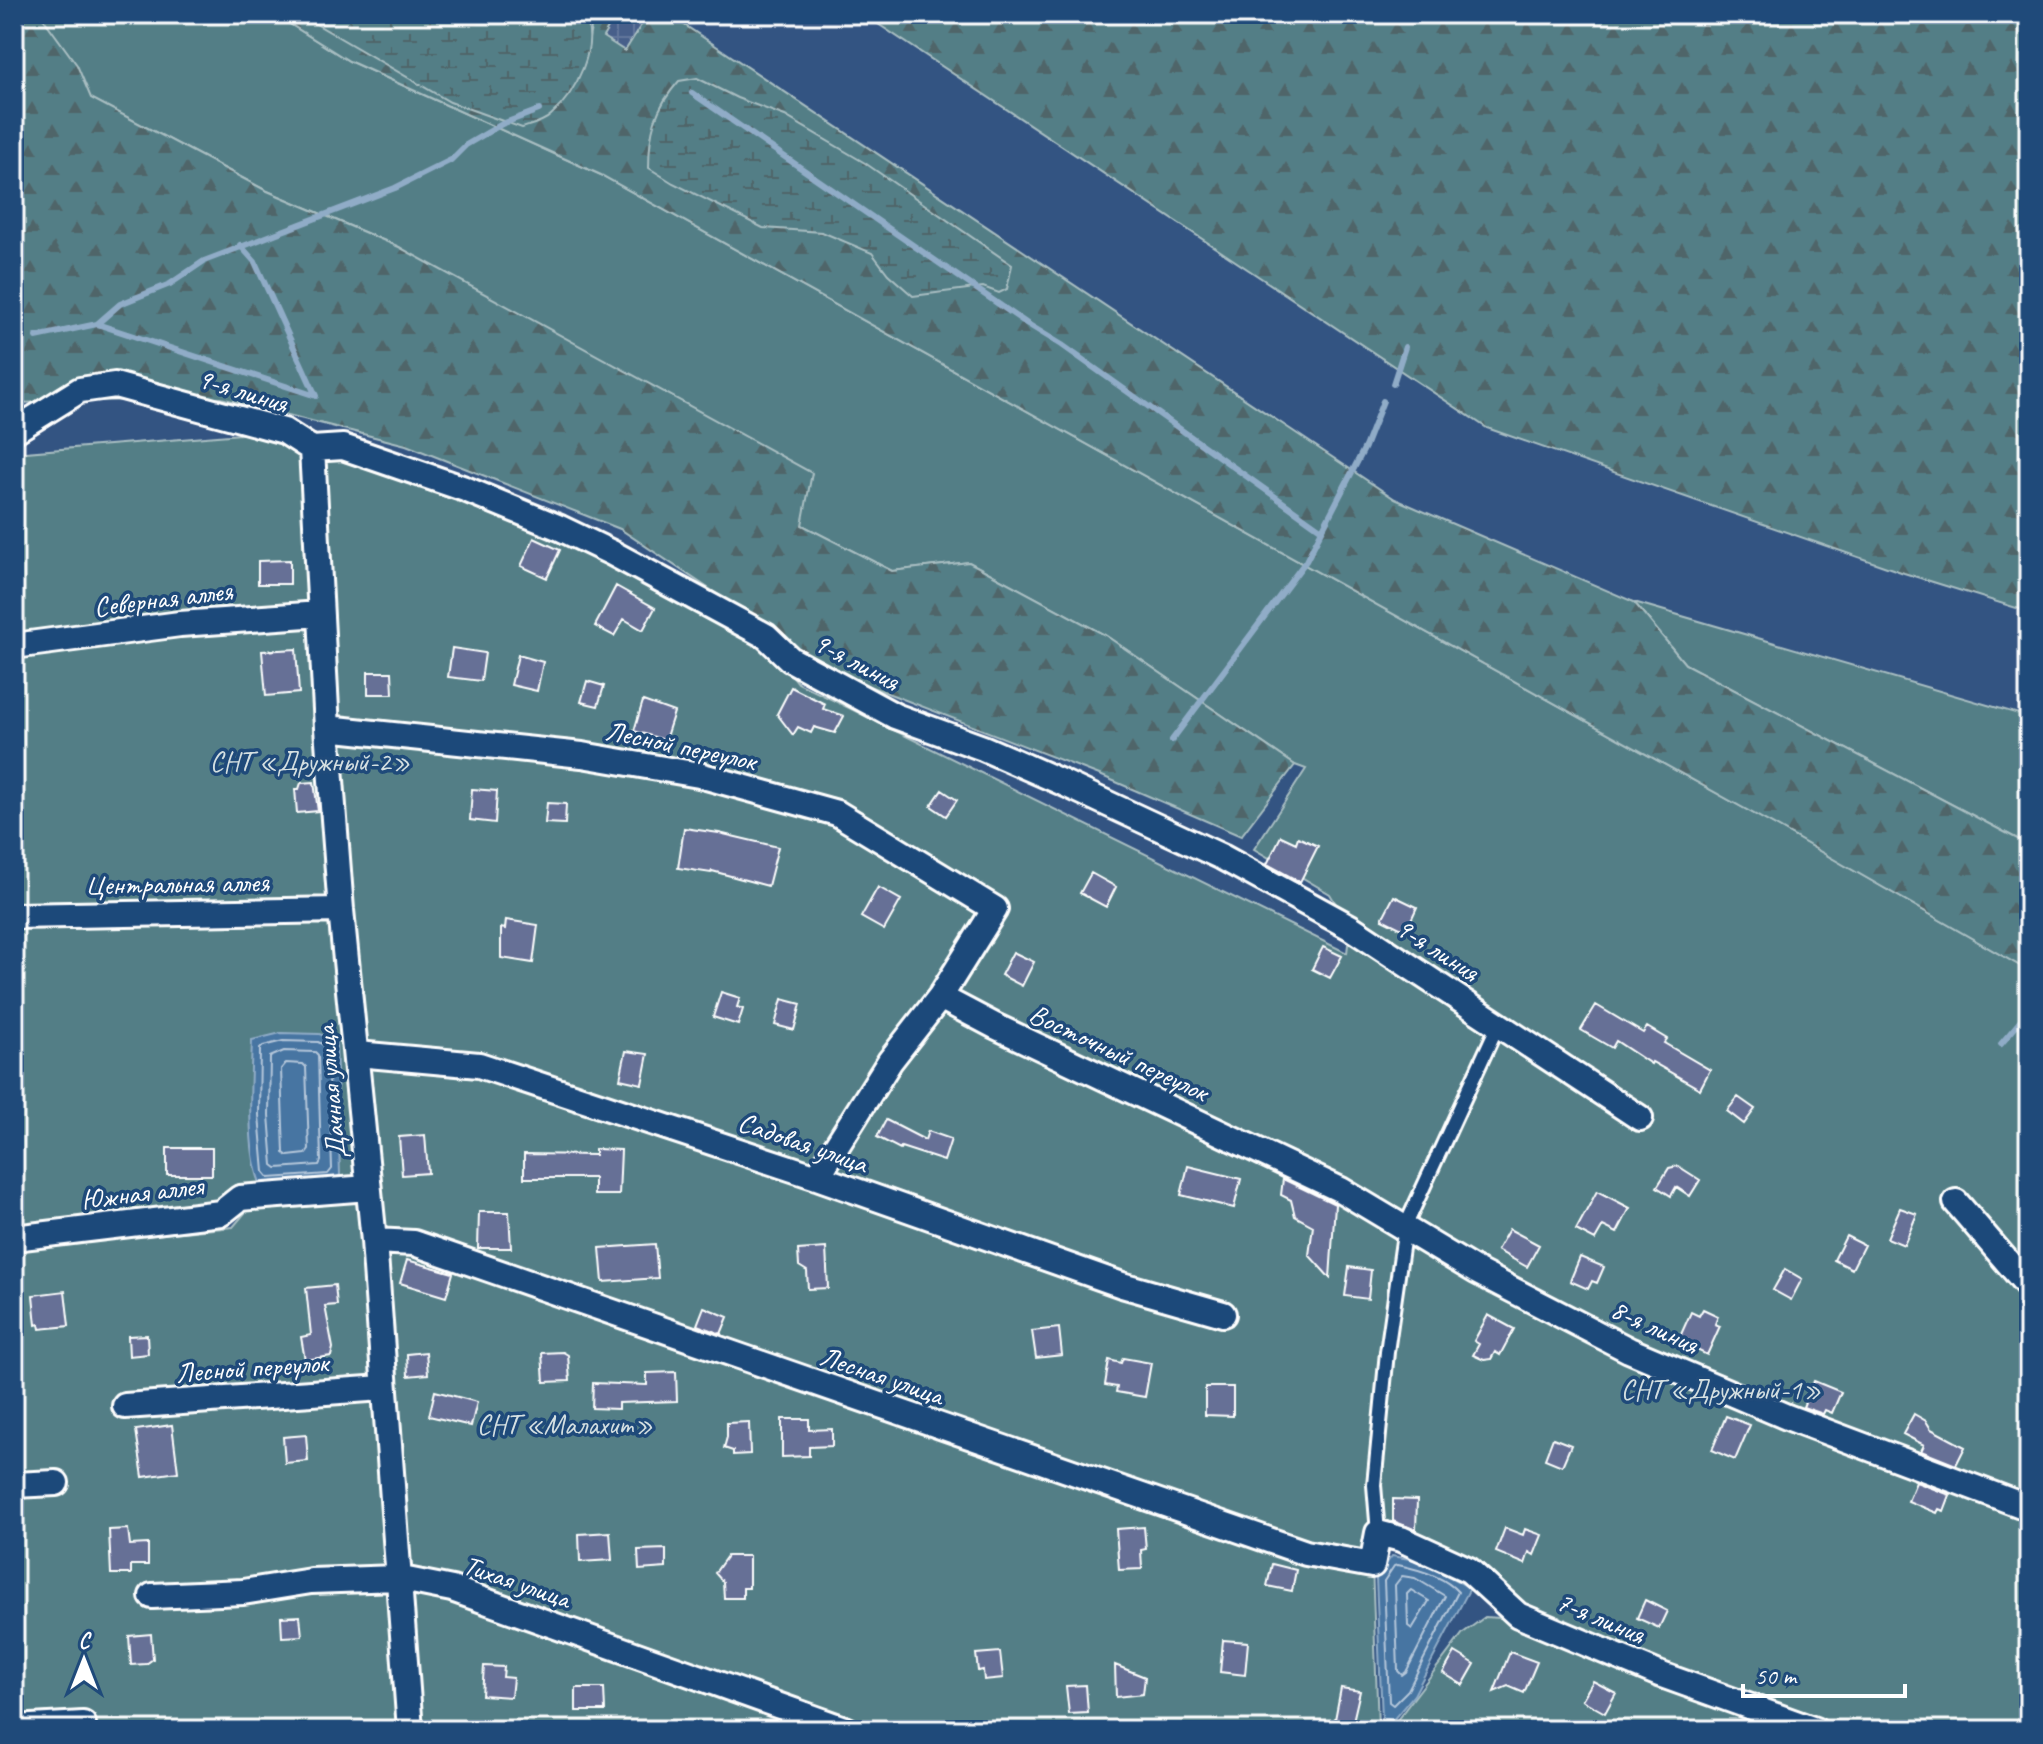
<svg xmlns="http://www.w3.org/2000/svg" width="2043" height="1744" viewBox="0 0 2043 1744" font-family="Caveat,sans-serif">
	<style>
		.industrial { fill: url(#industrial-grid) }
		.green { fill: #537e86; stroke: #a9bec2; stroke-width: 2; fill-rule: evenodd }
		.forest { fill: url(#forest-firs); stroke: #a9bec2; stroke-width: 2 }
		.wetland { fill: url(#wetland-marsh); stroke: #a9bec2; stroke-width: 2 }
		.water { fill: #4674a2; stroke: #90acc7; stroke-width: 2 }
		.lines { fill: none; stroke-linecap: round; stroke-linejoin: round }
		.shore { stroke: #b5c7da; stroke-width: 2 }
		.stream { stroke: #90acc7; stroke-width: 6 }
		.building { fill: #666f96; stroke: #fff; stroke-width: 2 }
		.lane-casing { stroke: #fff; stroke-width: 18 }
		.street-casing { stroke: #fff; stroke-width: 30 }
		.lane { stroke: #1f4a7a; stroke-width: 12 }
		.street { stroke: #1f4a7a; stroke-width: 24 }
		.labels { text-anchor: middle; stroke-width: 7; stroke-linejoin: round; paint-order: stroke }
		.street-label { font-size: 28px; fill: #fff; stroke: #1f4a7a }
		.park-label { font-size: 28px; fill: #d4dfe1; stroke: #1f4a7a }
	</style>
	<defs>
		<pattern id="industrial-grid" width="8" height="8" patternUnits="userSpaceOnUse" patternTransform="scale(2)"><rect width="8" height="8" fill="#465f8a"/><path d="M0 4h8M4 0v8" fill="none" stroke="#62779c"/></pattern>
		<pattern id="forest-firs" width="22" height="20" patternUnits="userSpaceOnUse" patternTransform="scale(2)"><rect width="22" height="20" fill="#537e86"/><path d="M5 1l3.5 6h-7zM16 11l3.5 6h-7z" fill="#506569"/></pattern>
		<pattern id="wetland-marsh" width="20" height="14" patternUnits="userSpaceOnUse" patternTransform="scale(2)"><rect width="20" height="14" fill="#537e86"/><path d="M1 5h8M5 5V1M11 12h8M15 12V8" fill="none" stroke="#506569"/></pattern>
	</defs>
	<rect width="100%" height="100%" fill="#335482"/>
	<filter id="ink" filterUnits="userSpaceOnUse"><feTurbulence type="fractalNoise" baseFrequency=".0125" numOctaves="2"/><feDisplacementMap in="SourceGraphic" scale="16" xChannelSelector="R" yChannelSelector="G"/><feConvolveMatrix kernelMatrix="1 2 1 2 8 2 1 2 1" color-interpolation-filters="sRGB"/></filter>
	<g filter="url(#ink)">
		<path class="industrial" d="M616,14H641L646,17L626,51L602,37Z"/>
		<path class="green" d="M39,14H274L349,61L601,175L1774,825L2029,971V1730H14V453L253,433L344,459L517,520L762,637L798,683L1347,953L1350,927L1330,894L1254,849L1306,769L1295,765L1105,635L969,562L892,571L802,525L399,247L265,190L90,98ZM368,1188L250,1207L233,1227L93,1241L73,1231ZM1378,1533L1469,1570L1517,1619L1485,1617L1463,1633L1391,1728L1378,1727L1372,1565Z
			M1634,602L2029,717V845L1685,664Z"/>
		<path class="forest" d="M14,14H40L77,65L91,98L265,190L399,247L812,473L802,525L892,571L969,562L1105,635L1295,765L1241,836L1102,776L833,672L620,529L406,445L221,398L14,403Z
			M274,14H299L360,48L584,64L591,28L584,14H616L603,37L625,51L646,17L641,14H668L1395,499L1634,602L1685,664L2029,845V971L1774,825L601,175L349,61Z
			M863,14H2029V612L1904,573L1487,428Z"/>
		<path class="wetland" d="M299,14H584C600,46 576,93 551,115C544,122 531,125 522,128L450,102Z
			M697,78L737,98L785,116L865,163L1012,265L1007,289L999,293L983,287L913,296L888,274L872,253L822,232L763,228L673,183L649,168C649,131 655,108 679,81Z"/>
		<path class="water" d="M281,1033L319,1034L336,1039L340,1175L331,1182L262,1187C245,1154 251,1078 252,1040Z
			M1392,1556L1421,1561L1470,1588L1414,1695L1393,1720L1382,1718L1376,1578Z"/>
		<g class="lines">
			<path class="shore" d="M283,1041L318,1042L328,1047L332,1169L328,1174L269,1178L264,1172L259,1115L260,1049L263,1046Z
				M284,1051L315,1052L318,1055L321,1161L319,1165L277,1168L273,1165L269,1115L270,1057Z
				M286,1063L303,1064L306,1067L309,1150L306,1154L288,1156L284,1153L281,1069Z
				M1398,1565C1418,1569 1445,1577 1458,1592L1408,1690L1393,1705L1389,1702L1384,1581L1394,1566Z
				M1402,1576L1415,1578L1445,1596L1406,1672L1402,1675L1398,1671L1395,1585Z
				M1411,1590L1429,1601L1412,1629L1408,1626L1407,1594Z"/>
			<path class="stream" d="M692,93L1026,323L1062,345L1322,530
				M97,324L316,396L255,262L240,245
				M36,337L97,324L120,304L170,284L204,261L395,188L451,160L466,145L502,124L539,110
				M1393,384L1405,347
				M1172,740L1306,561L1365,447L1383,401
				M2001,1044L2029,1011"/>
		</g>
		<path class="building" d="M534,538L560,550L547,578L521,566Z
			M290,560V584H258V561Z
			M616,586L655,608L643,630L624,619L614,636L595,626Z
			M452,648L485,653L481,681L448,677Z
			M296,649L299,693L266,696L262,651Z
			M518,655L543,662L537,691L511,685Z
			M368,672H392L393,694H368Z
			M587,681L604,686L598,706L581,702Z
			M791,687L825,704L823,709L844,716L835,733L814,727L811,733L798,727L793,735L777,714Z
			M643,701L674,712L665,740L634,731Z
			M314,782L318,811L297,813L295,789H299L301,783Z
			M472,789L497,791L495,823L470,820Z
			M942,790L957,800L946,816L931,806Z
			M547,803L566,804L565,824L545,823Z
			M684,828L719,833L778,847L768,886L712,871L711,873L678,868Z
			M1281,836L1296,843L1298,837L1318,846L1300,882L1267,864Z
			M1091,873L1116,887L1106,907L1080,893Z
			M878,887L901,900L884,930L861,917Z
			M1394,896L1417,907L1406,931L1382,919Z
			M506,920L538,925L533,963L501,958V928L505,929Z
			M1323,947L1342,956L1330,978L1312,969Z
			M1013,952L1034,962L1022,986L1001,975Z
			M721,992L740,998L737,1007L743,1009L738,1025L713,1017Z
			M782,999L801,1004L794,1030L775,1025Z
			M1596,1005L1643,1033L1647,1027L1667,1039L1664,1043L1710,1070L1700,1089L1652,1062L1651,1064L1616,1041L1612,1048L1581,1030Z
			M626,1051L648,1054L642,1084L620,1079Z
			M1738,1097L1755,1109L1744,1124L1727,1111Z
			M886,1120L925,1140L928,1131L951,1139L944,1161L901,1147L900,1149L877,1137Z
			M425,1135L428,1173L402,1175L399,1137Z
			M167,1148H212V1175H167Z
			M595,1149L621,1150L619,1195H594V1178H524V1154L595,1155Z
			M1188,1166L1241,1179L1234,1208L1181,1195Z
			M1678,1166L1700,1180L1690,1196L1676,1187L1671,1196L1657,1187L1669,1168Z
			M1283,1179L1335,1204L1330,1278L1309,1255L1313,1226L1295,1216L1291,1200L1281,1195Z
			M1597,1191L1630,1208L1617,1233L1603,1226L1595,1240L1576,1230Z
			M1900,1208L1917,1214L1904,1245L1887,1238Z
			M479,1212H509L511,1248H478Z
			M1509,1229L1539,1245L1527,1267L1497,1250Z
			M1846,1236L1864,1245L1852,1269L1834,1260Z
			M655,1244L658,1278L603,1282L600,1248Z
			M826,1248L828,1288L808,1289L807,1271L799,1266L798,1250Z
			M1580,1257L1604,1267L1597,1283L1592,1281L1588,1289L1570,1281Z
			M407,1260L453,1273L446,1297L400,1283Z
			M1349,1267L1371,1270L1368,1299L1345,1296Z
			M1785,1269L1802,1279L1791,1300L1773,1290Z
			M335,1285L337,1305L325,1306L333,1348L331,1356L305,1360L301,1337L311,1335L306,1288Z
			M65,1291L69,1326L40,1329L39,1324L36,1325L33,1295Z
			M704,1307L728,1317L721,1334L697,1325Z
			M1703,1309L1718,1316L1715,1324L1720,1326L1707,1355L1678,1341L1691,1312L1699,1316Z
			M1488,1315L1514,1329L1500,1355L1495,1352L1491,1359L1484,1360L1473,1355L1479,1344L1474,1341Z
			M1059,1328L1062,1355L1036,1358L1032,1331Z
			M147,1335L148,1354L129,1356L128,1336Z
			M426,1352L428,1374L408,1376L407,1354Z
			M563,1352L568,1355L570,1381L544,1382L542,1353Z
			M1123,1358L1151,1363L1145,1397L1116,1392L1117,1387L1105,1385L1109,1360L1121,1363Z
			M676,1372L677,1401L618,1403V1409L592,1408L593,1383L647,1385V1373Z
			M1814,1381L1841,1392L1832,1413L1825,1410L1823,1414L1803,1407Z
			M1205,1387H1233V1416L1205,1415Z
			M435,1391L477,1402L471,1426L429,1416Z
			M1914,1414L1926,1421L1931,1429L1965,1447L1956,1465L1921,1451L1924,1445L1903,1434Z
			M1726,1416L1750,1425L1735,1460L1712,1450Z
			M782,1419H809V1430L832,1429V1446L809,1447V1456L782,1457Z
			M749,1422L750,1454L733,1455V1451L724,1448L727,1437V1423Z
			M172,1425L178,1472L143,1477L136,1430Z
			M306,1435L308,1461L285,1463L283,1437Z
			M1553,1438L1571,1445L1562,1466L1545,1459Z
			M1916,1482L1950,1495L1944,1511L1939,1509L1937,1513L1908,1501Z
			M1393,1499L1417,1500L1416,1530L1393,1521Z
			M1144,1527L1146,1549L1141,1550L1142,1569L1119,1570L1116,1529Z
			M1505,1528L1523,1535L1525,1529L1542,1535L1534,1555L1529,1552L1525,1564L1496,1552Z
			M128,1529L130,1545L148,1544V1565H131V1574H111L109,1530Z
			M610,1532L612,1560L580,1562L579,1534Z
			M666,1549V1568L639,1570L638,1550Z
			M727,1556H749V1588H743V1598H724L723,1582L715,1573Z
			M1272,1564L1296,1570L1292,1591L1267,1586Z
			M1645,1600L1667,1611L1659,1628L1637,1618Z
			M300,1616L302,1636L282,1637L281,1617Z
			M151,1634L153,1659L146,1664L131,1665L129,1636Z
			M1223,1640L1248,1642L1245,1675L1220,1672Z
			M1000,1652L1003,1678L984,1680L983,1670L978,1671L976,1654Z
			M1455,1652L1475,1664L1463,1685L1443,1673Z
			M1510,1652L1537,1662L1524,1693L1508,1686L1494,1692Z
			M1115,1665L1145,1677L1143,1694L1116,1697Z
			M484,1666L504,1667L503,1677L513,1678L511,1697L482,1695Z
			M1593,1681L1616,1693L1605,1713L1582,1700Z
			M1086,1685L1088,1713L1069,1714L1066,1686Z
			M576,1688H604L605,1711H576Z
			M1341,1688L1360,1691L1351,1730H1333Z"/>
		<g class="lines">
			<defs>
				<path id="lane" d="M1378,1533L1374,1485L1387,1352L1405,1227L1498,1025"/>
				<path id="street" d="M14,431L80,390L115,385L284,431L312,449L343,447L465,489L560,528L612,553L766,636L790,659L895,716L983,748L1061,782L1222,857L1350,927L1640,1118
					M312,449L327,728L341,910L374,1241L410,1730
					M14,646L180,624L320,614
					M327,728L582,755L699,775L837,813L995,909L940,997L890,1061L817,1177
					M14,916L341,910
					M940,997L995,1026L1341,1190L1476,1271L1629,1350L1787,1417L2029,1508
					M357,1054L479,1065L817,1177L1122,1285L1223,1314
					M1956,1202L2029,1287
					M14,1238L221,1213L240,1198L368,1188
					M374,1241L414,1243L1306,1553L1372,1565L1378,1533L1401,1539L1469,1570L1518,1615L1659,1674L1815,1730
					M125,1406L383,1388
					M14,1485L56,1483
					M152,1596L243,1592L311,1581L397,1578L452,1589L847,1730
					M14,1728L83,1724"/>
			</defs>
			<use href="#lane" class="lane-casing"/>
			<use href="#street" class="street-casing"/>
			<use href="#lane" class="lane"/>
			<use href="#street" class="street"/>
		</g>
	</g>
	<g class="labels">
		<g class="street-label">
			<text transform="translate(243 390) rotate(17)" y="10">9-я линия</text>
			<text transform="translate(163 598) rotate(-7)" y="10">Северная аллея</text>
			<text transform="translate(857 661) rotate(28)" y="10">9-я линия</text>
			<text transform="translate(681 745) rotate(12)" y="10">Лесной переулок</text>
			<text transform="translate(177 883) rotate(-1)" y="10">Центральная аллея</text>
			<text transform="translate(1438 949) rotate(33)" y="10">9-я линия</text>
			<text transform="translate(1119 1052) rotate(25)" y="10">Восточный переулок</text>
			<text transform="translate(330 1092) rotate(-95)" y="10">Дачная улица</text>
			<text transform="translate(803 1142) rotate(19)" y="10">Садовая улица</text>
			<text transform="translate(142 1192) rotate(-7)" y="10">Южная аллея</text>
			<text transform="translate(1655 1326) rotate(25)" y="10">8-я линия</text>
			<text transform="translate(252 1367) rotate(-4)" y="10">Лесной переулок</text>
			<text transform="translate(882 1375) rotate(19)" y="10">Лесная улица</text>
			<text transform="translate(517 1581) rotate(19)" y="10">Тихая улица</text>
			<text transform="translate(1601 1617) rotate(23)" y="10">7-я линия</text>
		</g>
		<g class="park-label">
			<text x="310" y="771">СНТ «Дружный-2»</text>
			<text x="1721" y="1399">СНТ «Дружный-1»</text>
			<text x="565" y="1434">СНТ «Малахит»</text>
		</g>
	</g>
	<rect width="2043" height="1744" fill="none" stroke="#1f4a7a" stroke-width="48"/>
	<rect x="24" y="24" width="1995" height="1696" fill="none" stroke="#fff" stroke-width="3" filter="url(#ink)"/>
	<g transform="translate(84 1660)" stroke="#1f4a7a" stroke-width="6" paint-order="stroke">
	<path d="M0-6L14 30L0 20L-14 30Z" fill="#ffffff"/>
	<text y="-12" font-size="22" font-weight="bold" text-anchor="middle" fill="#ffffff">С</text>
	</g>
	<path d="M1743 1684v12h162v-12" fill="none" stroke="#ffffff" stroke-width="4"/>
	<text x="1755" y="1684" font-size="24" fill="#ffffff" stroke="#1f4a7a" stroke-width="6" paint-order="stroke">50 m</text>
</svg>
